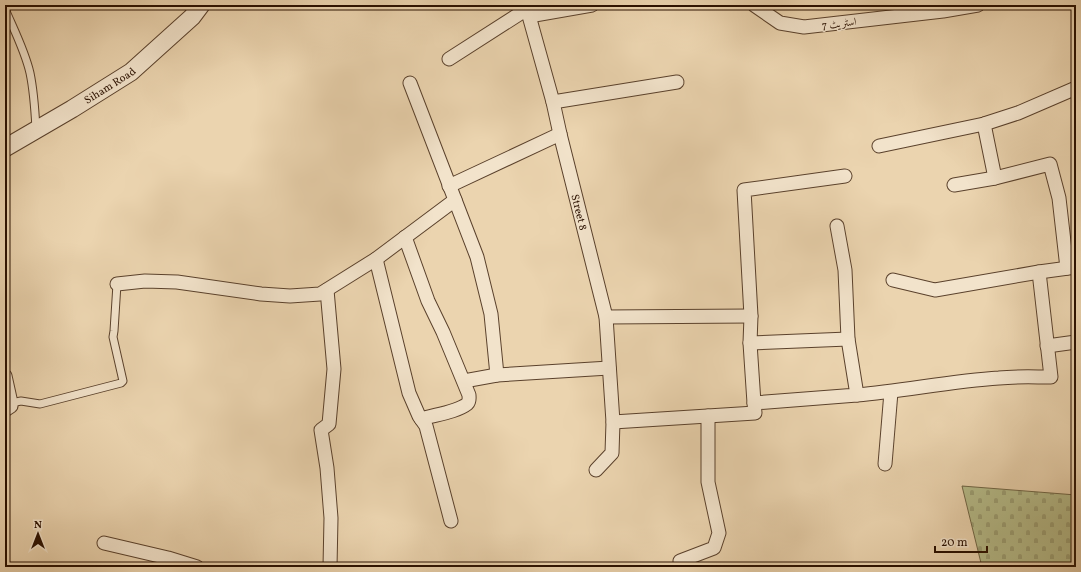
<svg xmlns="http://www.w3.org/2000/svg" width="1081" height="572" viewBox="0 0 1081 572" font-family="Vollkorn,Amiri,serif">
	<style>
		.cemetery { fill: url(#cemetery-stones); stroke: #706646 }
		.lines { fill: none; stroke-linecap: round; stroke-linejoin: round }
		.service-casing { stroke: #5a412c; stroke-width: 9 }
		.minor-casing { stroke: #5a412c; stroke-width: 15 }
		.tertiary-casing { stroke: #5a412c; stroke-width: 19 }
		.service { stroke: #f2e3cb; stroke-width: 7 }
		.minor { stroke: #f2e3cb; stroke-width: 13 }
		.tertiary { stroke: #f2e3cb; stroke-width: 17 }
		.labels { text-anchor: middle; stroke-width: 3; stroke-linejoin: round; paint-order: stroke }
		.street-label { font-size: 11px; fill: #2a1000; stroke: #f2e3cb }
	</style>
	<defs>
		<pattern id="cemetery-stones" width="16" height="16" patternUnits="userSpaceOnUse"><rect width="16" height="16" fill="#b6bd8b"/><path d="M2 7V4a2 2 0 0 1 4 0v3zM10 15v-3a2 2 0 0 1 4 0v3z" fill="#9da176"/></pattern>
	</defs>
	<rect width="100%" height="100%" fill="#ebd4af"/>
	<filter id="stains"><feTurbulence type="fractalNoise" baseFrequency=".005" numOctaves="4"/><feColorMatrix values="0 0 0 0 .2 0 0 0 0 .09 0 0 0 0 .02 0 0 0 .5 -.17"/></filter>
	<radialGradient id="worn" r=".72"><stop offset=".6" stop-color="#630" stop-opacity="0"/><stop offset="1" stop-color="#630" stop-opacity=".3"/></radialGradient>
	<path class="cemetery" d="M962,486L1076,495V567H982Z"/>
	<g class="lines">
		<defs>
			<path id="service" d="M5,9C14,30 25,51 30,73C34,92 35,110 36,129
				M11,403L21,401L40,404L121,383L123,381L113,337L114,331L117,284"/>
			<g id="minor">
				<path id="s1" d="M526,5L553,102L560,134L606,317L613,422L612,453L596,470"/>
				<path d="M754,5L780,23L804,27L943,11L978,5"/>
				<path d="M529,16L592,5"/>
				<path d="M449,59L527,9"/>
				<path d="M410,83L477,257L491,314L497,375"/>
				<path d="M553,102L677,82"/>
				<path d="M984,124L995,178"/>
				<path d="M879,146L984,124L1018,113L1076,88"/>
				<path d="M954,185L995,178L1050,164L1059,198L1067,268"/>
				<path d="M449,186L560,134"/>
				<path d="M405,237L428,301L443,332L469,395C469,398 470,401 467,404C457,412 433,415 421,419"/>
				<path d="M376,259L409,393L419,416L426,426L451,521"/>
				<path d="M893,280L935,290L1039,272L1076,267"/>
				<path d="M117,284L145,281L177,282L261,294L290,296L320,294L376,259L455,200"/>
				<path d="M327,290L334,369L329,424L321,430L327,468L331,518L330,567"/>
				<path d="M606,317L751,316"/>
				<path d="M750,343L848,339"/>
				<path d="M1047,346L1076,342"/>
				<path d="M5,376L11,403V406L5,410"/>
				<path d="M464,381L497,375L609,368"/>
				<path d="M857,395C904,391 951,381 999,378C1016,376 1034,377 1051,377L1039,272"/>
				<path d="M754,403L750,343L751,316L744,190L845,176"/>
				<path d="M613,422L755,413L754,403L857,395L848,339L845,270L837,226"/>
				<path d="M885,464L891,392"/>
				<path d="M104,543L168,558L197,567"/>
				<path d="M682,567L680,561L714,548L719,533L708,482V416"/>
			</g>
			<g id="tertiary">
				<path id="s2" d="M5,148L72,109L131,72L192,17L201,5"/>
			</g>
		</defs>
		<use href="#service" class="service-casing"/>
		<use href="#minor" class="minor-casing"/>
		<use href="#tertiary" class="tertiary-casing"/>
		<use href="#service" class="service"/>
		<use href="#minor" class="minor"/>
		<use href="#tertiary" class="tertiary"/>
	</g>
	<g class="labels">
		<g class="street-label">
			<text transform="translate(839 23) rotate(-7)" y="4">اسٹریٹ 7</text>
			<text dy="4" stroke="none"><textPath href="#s2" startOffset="122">Siham Road</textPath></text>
			<text dy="4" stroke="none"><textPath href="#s1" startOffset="214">Street 8</textPath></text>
		</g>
	</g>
	<rect width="1081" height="572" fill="none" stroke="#ebd4af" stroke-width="20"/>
	<rect x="6" y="6" width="1069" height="560" fill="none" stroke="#2a1000" stroke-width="2"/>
	<rect x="10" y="10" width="1061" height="552" fill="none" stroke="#2a1000"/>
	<g transform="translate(38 534)" stroke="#f2e3cb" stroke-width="3" paint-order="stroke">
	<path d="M0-3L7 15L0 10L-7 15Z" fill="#2a1000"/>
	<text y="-6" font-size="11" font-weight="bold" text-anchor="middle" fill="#2a1000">N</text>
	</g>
	<path d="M935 546v6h52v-6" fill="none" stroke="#2a1000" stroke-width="2"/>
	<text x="941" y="546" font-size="12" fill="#2a1000" stroke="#f2e3cb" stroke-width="3" paint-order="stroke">20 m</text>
	<rect width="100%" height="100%" filter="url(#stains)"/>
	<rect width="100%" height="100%" fill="url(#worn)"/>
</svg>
